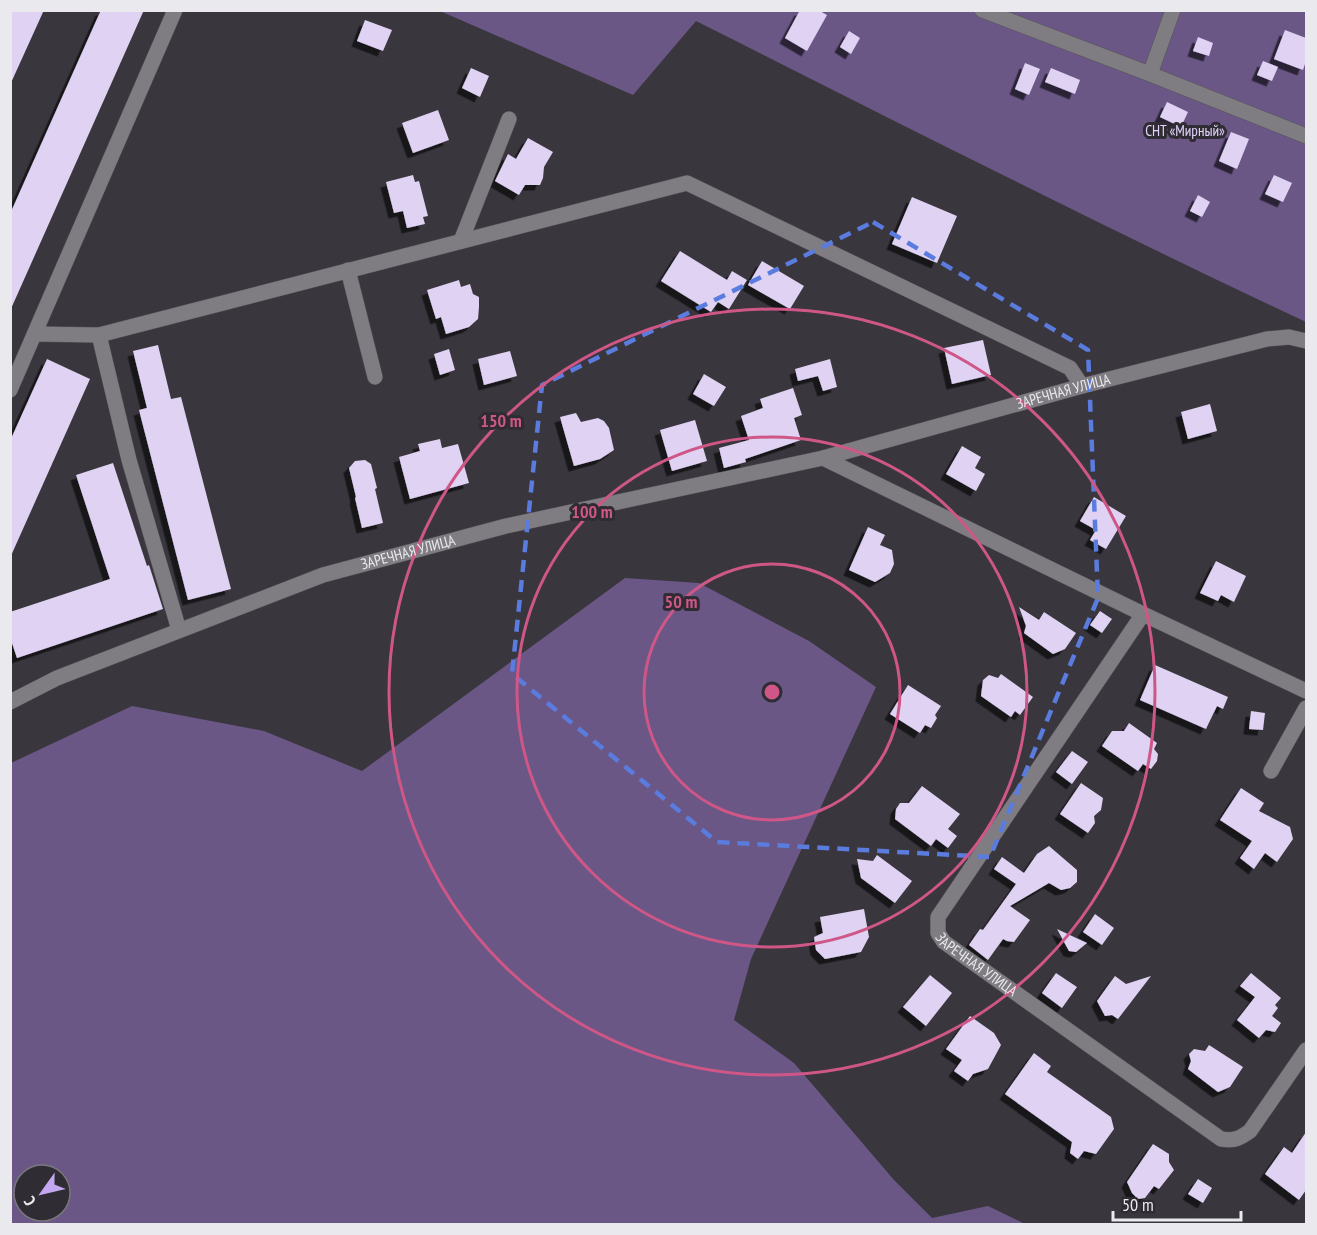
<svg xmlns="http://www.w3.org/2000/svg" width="1317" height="1235" viewBox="0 0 1317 1235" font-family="'PT Sans Narrow',sans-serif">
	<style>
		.green { fill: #6a5786; fill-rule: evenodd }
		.building { fill: #dfd2f3; filter: url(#shadow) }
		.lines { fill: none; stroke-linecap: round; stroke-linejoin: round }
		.minor-casing { stroke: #555359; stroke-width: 16 }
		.minor { stroke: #7f7d81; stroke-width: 15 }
		.marked { fill: none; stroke: #5a7cde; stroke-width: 4.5; stroke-dasharray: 12 8; stroke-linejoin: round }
		.ring { fill: none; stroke: #ce5787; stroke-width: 3 }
		.labels { text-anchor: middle; stroke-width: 6; stroke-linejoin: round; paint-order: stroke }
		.park-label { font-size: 15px; fill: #e2d3fc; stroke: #2f2c33 }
		.street-label { font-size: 15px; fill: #eae9ed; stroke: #2f2c33 }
		.centre { fill: #ce5787; stroke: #2f2c33; stroke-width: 3 }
		.ring-label { font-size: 18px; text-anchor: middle; font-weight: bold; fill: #ce5787; stroke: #2f2c33; stroke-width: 6; stroke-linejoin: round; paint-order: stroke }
	</style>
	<defs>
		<filter id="shadow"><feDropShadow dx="-5.5" dy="5.5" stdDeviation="0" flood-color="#0009"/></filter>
	</defs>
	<rect width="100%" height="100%" fill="#39363d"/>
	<path class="green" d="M440,11H1306V322C1101,226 899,123 696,21L633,95Z
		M625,578L699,583L809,641L876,687L751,959L734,1020L794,1063L894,1180L932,1218L988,1206L1025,1224H11V763L132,706L264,731L362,771ZM24,1175H60V1211H24Z"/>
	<path class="building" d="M10,10H44L10,85Z
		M101,10H144L10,311V214Z
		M800,10H818L827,15L807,51L785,38Z
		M365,20L392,30L383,51L357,41Z
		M1285,30L1306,38V61L1303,70L1274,59Z
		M849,31L860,38L851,54L840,47Z
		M1198,37L1213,43L1209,56L1193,51Z
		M1263,61L1278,67L1272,81L1257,75Z
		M1025,63L1040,69L1029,95L1015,89Z
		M471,68L489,76L480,97L462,88Z
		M1051,68L1080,80L1075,94L1045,82Z
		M1167,102L1188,112L1181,127L1160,117Z
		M438,110L449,140L413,153L402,123Z
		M1231,132L1249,139L1237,169L1219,161Z
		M528,138L553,152L544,167L543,178L540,185H525L519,195L495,181L508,154L516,159Z
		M413,175L415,182L419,181L428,216L423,217L425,224L407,228L403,211L394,213L386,182Z
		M1274,175L1292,183L1283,202L1265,194Z
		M1198,195L1210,202L1202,217L1190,211Z
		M912,197L957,216L937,263L892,244Z
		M680,251L727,280L732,271L747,280L729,309L718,302L711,312L661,281Z
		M762,261L804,286L790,309L748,285Z
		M459,280L461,287L470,284L473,294L479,297V307L478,319L469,327L446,334L441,317L436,319L427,290Z
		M983,340L991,375L952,384L944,348Z
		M158,345L171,399L181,397L231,589L188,600L139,410L147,408L133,351Z
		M449,349L455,370L440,375L434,354Z
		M510,351L517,376L484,385L478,359Z
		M47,359L90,379L10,558V441Z
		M830,359L837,387L823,391L818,376L798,381L795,369Z
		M704,374L726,387L714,406L693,394Z
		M793,388L802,415L794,418L801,440L745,459L746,462L724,468L719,448L749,440L741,416L763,408L760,399Z
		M1210,404L1217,431L1188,439L1181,412Z
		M576,413L581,422L598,418L604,421L609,428L614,450L600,459L574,466L560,417Z
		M695,420L707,461L672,471L660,430Z
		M440,439L442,448L458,444L469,483L410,499L399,457L420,451L418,444Z
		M962,446L981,457L975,468L985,474L976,491L946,474Z
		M365,460L371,464L377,488L375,489L383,523L362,528L355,498L356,497L349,468L355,461Z
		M113,463L147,566L149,565L163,609L17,658L10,637V612L110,579L76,475Z
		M1094,497L1126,516L1106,549L1090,540L1096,530L1080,521Z
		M868,527L885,535L880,545L892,550L894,564L890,573L875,582L849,570Z
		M1216,561L1246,576L1234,602L1221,595L1218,601L1200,593Z
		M1019,607L1039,620L1044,612L1076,633L1065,649L1053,654L1024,633L1026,626Z
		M1100,611L1112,619L1102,633L1090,625Z
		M1155,665L1228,697L1223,709L1217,706L1206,729L1140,700Z
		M1001,674L1033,697L1020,715L1015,711L1011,717L981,696L983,680L989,675L998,678Z
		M908,685L941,706L935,715L937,718L931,728L925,725L920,733L890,714Z
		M1251,711L1265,713L1263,730L1249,729Z
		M1129,723L1157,743L1154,749L1158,754L1157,761L1151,769L1143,764L1138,771L1102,746L1112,731H1124Z
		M1072,751L1088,762L1072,784L1056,772Z
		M1081,783L1103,798L1101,810L1094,816L1095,823L1088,833L1060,814Z
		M922,786L960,814L948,829L957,836L948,848L936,839L931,846L895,819L896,809L900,803H909Z
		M1241,788L1264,803L1259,811L1290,827L1293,839L1277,862L1265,853L1254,869L1240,858L1252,841L1220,820Z
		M1049,846L1077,870V882L1070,888L1061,890L1049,883L1010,906L1030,920L1014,942L1007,941L1003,939L988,960L969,945L980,929L983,930L1016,884L994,869L1002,857L1024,873L1037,854Z
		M877,855L912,881L895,903L861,878L857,859L873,861Z
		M864,909L869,937L861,952L825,959L816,950L814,937L823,933L820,917Z
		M1095,914L1114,928L1102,945L1083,932Z
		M1057,929L1087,943L1076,952L1069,951Z
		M1056,973L1077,987L1062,1008L1042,993Z
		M1251,973L1281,998L1275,1005L1278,1008L1272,1016L1281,1023L1275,1032L1266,1030L1259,1038L1237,1020L1255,997L1240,986Z
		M930,975L952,993L926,1026L903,1007Z
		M1115,976L1126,984L1151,976L1118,1019L1112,1015L1105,1016L1097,1001Z
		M970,1016L994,1033L1001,1045L988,1069L973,1074L968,1081L954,1071L962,1060L946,1049Z
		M1209,1045L1243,1067L1230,1087L1218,1092L1188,1069L1191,1061L1189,1054L1194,1049L1205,1051Z
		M1034,1053L1051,1066L1047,1072L1111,1117L1114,1129L1096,1154L1084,1151L1078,1159L1070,1153L1072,1142L1005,1094Z
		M1306,1132V1190L1299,1200L1265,1174L1284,1147L1292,1153Z
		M1153,1144L1169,1154V1162L1174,1170L1159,1189L1154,1186L1145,1198L1138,1199L1132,1193L1127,1182Z
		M1198,1179L1212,1188L1203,1203L1188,1194Z"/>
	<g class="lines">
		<defs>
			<g id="minor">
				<path d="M982,10L1150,74L1306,136"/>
				<path d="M1150,74L1173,10"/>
				<path d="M461,241L509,119"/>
				<path d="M348,270L375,377"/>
				<path d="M35,334L99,335L687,183L1070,368L1082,386"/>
				<path d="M99,335L129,460L179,630"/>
				<path d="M10,390L175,10"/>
				<path d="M823,458L1143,614L1306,691"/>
				<path id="s1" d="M1143,614L938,917V933L944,942L1221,1139C1234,1141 1239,1139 1250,1131L1306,1050"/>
				<path id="s2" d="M10,702L57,678L323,575L506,526L823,458L1082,386L1267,339L1289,337L1306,341"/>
				<path d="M1271,771L1306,708"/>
			</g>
		</defs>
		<use href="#minor" class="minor-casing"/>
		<use href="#minor" class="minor"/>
	</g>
	<path class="marked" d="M873,222L1088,350L1098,598L990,857L717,842L512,674L542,385Z"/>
	<g class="ring">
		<circle cx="772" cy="692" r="128"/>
		<circle cx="772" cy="692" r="255"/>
		<circle cx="772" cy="692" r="383"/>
	</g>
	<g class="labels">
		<g class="park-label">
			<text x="1185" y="136">СНТ «Мирный»</text>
		</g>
		<g class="street-label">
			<text dy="5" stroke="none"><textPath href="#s2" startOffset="1101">ЗАРЕЧНАЯ УЛИЦА</textPath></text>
			<text dy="5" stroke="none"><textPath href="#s2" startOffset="426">ЗАРЕЧНАЯ УЛИЦА</textPath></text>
			<text dy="5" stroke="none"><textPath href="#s1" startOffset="432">ЗАРЕЧНАЯ УЛИЦА</textPath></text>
		</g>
	</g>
	<circle cx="772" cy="692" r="9" class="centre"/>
	<g class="ring-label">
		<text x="501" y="427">150 m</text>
		<text x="592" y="518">100 m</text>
		<text x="681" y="608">50 m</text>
	</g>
	<rect width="1317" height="1235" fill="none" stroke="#eae9ed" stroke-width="24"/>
	<g transform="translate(42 1193) rotate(236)"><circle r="28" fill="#2f2c33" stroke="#7a787d" stroke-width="1.5"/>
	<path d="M0-4.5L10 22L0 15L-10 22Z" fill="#c4a7f1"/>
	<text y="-9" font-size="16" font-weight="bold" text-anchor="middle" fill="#eae9ed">С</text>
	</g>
	<path d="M1113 1211v9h128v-9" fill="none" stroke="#eae9ed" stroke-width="3"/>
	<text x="1122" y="1211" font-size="18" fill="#eae9ed" stroke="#2f2c33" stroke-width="4.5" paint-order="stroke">50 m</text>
</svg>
